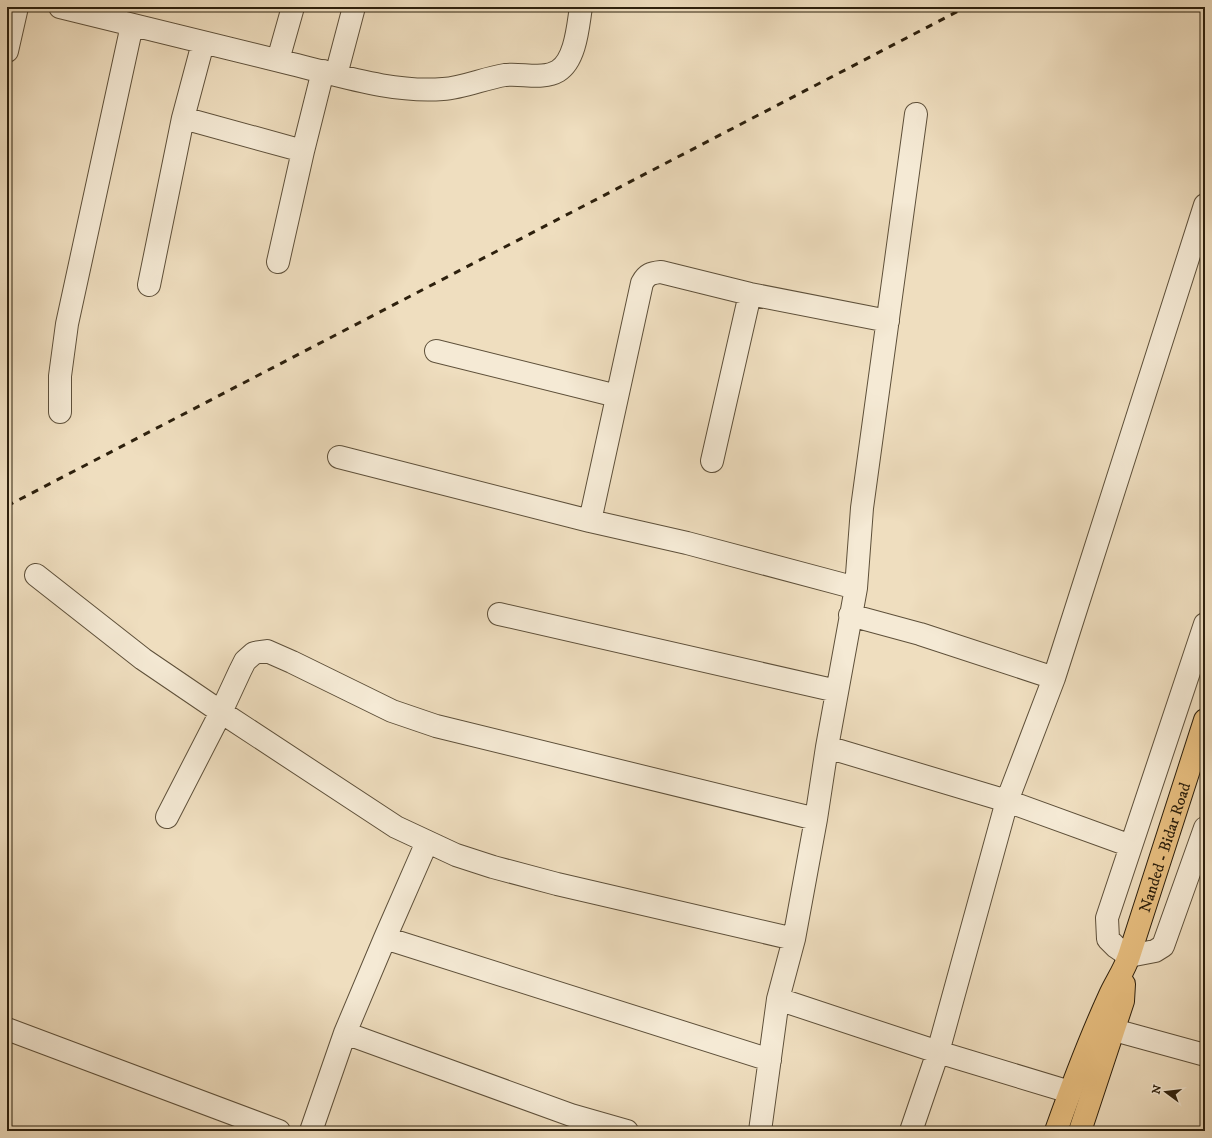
<svg xmlns="http://www.w3.org/2000/svg" width="1212" height="1138" viewBox="0 0 1212 1138" font-family="'IM FELL DW Pica',serif">
	<style>
		.lines { fill: none; stroke-linecap: round; stroke-linejoin: round }
		.minor-casing { stroke: #5e503a; stroke-width: 24 }
		.highway-casing { stroke: #2d200d; stroke-width: 24 }
		.minor { stroke: #f5ead5; stroke-width: 22 }
		.highway { stroke: #e8bf80; stroke-width: 22 }
		.rail { stroke: #2d200d; stroke-width: 3; stroke-dasharray: 7 7; stroke-linecap: butt }
		.labels { text-anchor: middle; stroke-width: 3.5; stroke-linejoin: round; paint-order: stroke }
		.street-label { font-size: 16px; fill: #2d200d; stroke: #f5ead5 }
	</style>
	<rect width="100%" height="100%" fill="#efdebf"/>
	<filter id="stains"><feTurbulence type="fractalNoise" baseFrequency=".005" numOctaves="4"/><feColorMatrix values="0 0 0 0 .2 0 0 0 0 .09 0 0 0 0 .02 0 0 0 .5 -.17"/></filter>
	<radialGradient id="worn" r=".72"><stop offset=".6" stop-color="#630" stop-opacity="0"/><stop offset="1" stop-color="#630" stop-opacity=".3"/></radialGradient>
	<g class="lines">
		<defs>
			<path id="minor" d="M60,7C138,26 215,45 292,64C342,76 392,93 443,89C463,88 485,78 505,75C522,73 543,80 558,71C576,60 578,25 581,7
				M7,51L17,7
				M278,60L293,7
				M336,75L354,7
				M183,118L303,151
				M278,262L303,151L323,71
				M149,285L183,118L203,43
				M436,351L617,396
				M60,412V376L67,324L132,25
				M339,457L590,521L687,543L856,588
				M712,461L750,294
				M590,521L642,283C647,274 651,273 661,272L750,294L888,321
				M36,575L143,659L221,712L396,827L456,855L493,867L557,884L794,939
				M499,614L837,691
				M850,615L920,634L1054,678
				M1205,624L1107,918L1108,939L1116,947L1129,956L1155,951L1163,946L1205,828
				M827,747L1007,801L1131,846
				M167,817L221,712L240,671L245,661L254,653L267,651L292,662L392,711L436,726L816,819
				M385,938L770,1060
				M778,999L938,1052L1070,1092
				M7,1029L279,1131
				M1114,1030L1205,1055
				M345,1033L571,1115L627,1131
				M311,1131L345,1033L385,938L427,842
				M760,1131L778,999L794,939L816,819L827,747L856,588L862,508L916,114
				M911,1131L938,1052L1007,801L1054,678L1205,205"/>
			<g id="highway">
				<path id="s1" d="M1056,1131C1072,1086 1089,1041 1109,997C1115,983 1124,971 1129,956L1205,720"/>
				<path d="M1080,1131L1123,1001L1124,984"/>
			</g>
		</defs>
		<use href="#minor" class="minor-casing"/>
		<use href="#highway" class="highway-casing"/>
		<use href="#minor" class="minor"/>
		<use href="#highway" class="highway"/>
		<path class="rail" d="M7,506L966,7"/>
	</g>
	<g class="labels">
		<g class="street-label">
			<text dy="6" stroke="none"><textPath href="#s1" startOffset="304">Nanded - Bidar Road</textPath></text>
		</g>
	</g>
	<rect width="1212" height="1138" fill="none" stroke="#efdebf" stroke-width="24"/>
	<rect x="8" y="8" width="1196" height="1122" fill="none" stroke="#2d200d" stroke-width="2"/>
	<rect x="12" y="12" width="1188" height="1114" fill="none" stroke="#2d200d"/>
	<g transform="translate(1166 1092) rotate(285)" stroke="#f5ead5" stroke-width="3" paint-order="stroke">
	<path d="M0-3L7 15L0 10L-7 15Z" fill="#2d200d"/>
	<text y="-6" font-size="11" font-weight="bold" text-anchor="middle" fill="#2d200d">N</text>
	</g>
	<rect width="100%" height="100%" filter="url(#stains)"/>
	<rect width="100%" height="100%" fill="url(#worn)"/>
</svg>
